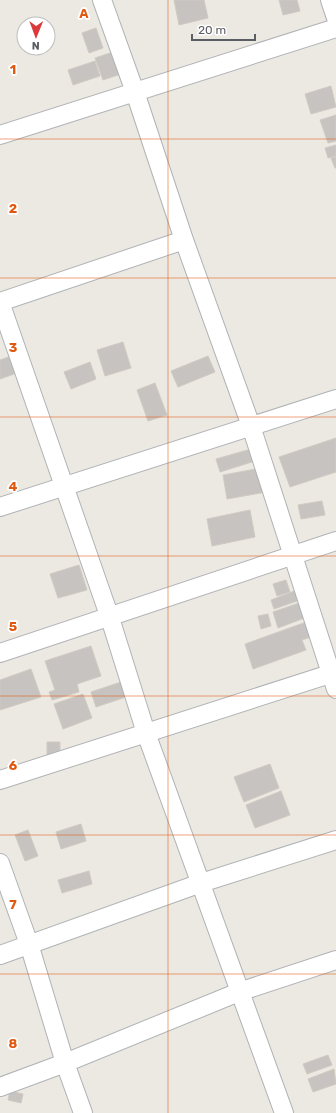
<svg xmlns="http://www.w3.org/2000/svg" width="336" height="1113" viewBox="0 0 336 1113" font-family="Rubik,sans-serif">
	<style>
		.building { fill: #c7c3c0; stroke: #d0cac1 }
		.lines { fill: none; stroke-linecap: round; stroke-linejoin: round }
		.street-casing { stroke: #b0b3b6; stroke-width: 20 }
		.street { stroke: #fff; stroke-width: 18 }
		.grid { fill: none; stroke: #e15910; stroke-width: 1; stroke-opacity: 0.55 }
		.grid-label { font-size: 13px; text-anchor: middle; font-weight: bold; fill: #e15910; stroke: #fff; stroke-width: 3.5; stroke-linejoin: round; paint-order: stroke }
	</style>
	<rect width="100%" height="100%" fill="#ece9e2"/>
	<path class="building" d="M174,0H204L208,18L179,25Z
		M279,0H297L300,11L283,15Z
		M96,28L103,48L89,53L82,33Z
		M113,52L121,74L103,80L95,58Z
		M95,61L100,76L73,85L68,70Z
		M331,86L336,107L311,114L305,94Z
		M336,115V141L328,143L320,120Z
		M336,145V156L328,158L325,148Z
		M336,157V168H335L331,158Z
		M123,342L131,368L105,376L97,350Z
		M11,356L17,373L0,379V360Z
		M208,356L215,372L178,387L171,371Z
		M90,362L96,379L71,389L64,372Z
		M155,383L167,415L148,421L137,390Z
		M336,438V472L290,487L279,457Z
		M251,449L255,461L220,472L216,459Z
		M261,468L266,492L227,499L223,475Z
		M322,501L325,515L301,519L298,505Z
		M250,510L255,537L212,546L207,519Z
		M79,565L87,590L58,598L50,574Z
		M286,580L290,592L277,596L273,584Z
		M297,590L300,600L274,609L271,600Z
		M302,602L307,617L278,628L273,612Z
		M268,614L271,626L261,629L258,616Z
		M309,621L314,636L302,640L306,650L253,669L245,644Z
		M91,646L101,676L77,684L79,692L52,700L49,692L55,690L45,661Z
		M31,669L41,697L0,710V680Z
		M121,682L126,697L96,707L91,692Z
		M83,694L92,718L63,729L54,704Z
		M47,742H60V755H47Z
		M270,764L279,788L244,802L234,777Z
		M281,791L290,815L255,828L246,805Z
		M81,824L86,841L61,849L56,832Z
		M28,830L38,856L25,861L15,835Z
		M89,871L92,884L62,893L58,880Z
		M328,1055L332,1065L307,1074L303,1064Z
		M334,1069L336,1084L313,1092L308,1079Z
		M10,1091L23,1094L21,1103L8,1100Z"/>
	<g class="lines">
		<defs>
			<path id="street" d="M102,0L135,92L184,240L251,426L336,689
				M330,0L336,18
				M0,135L336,28
				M0,302L110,618L146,733L284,1113
				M0,302L184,240
				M0,507L336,399
				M0,653L336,541
				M0,780L336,672
				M0,863L29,944L65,1063L83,1113
				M0,955L201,883L336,840
				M0,1087L65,1063L239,992L336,960"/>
		</defs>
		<use href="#street" class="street-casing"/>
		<use href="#street" class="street"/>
	</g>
	<path class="grid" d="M168,0V1113M0,139H336M0,278H336M0,417H336M0,556H336M0,696H336M0,835H336M0,974H336"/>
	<g class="grid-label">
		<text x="84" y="18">A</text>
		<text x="13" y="74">1</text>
		<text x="13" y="213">2</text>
		<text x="13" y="352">3</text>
		<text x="13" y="491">4</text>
		<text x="13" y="631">5</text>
		<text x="13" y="770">6</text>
		<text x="13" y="909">7</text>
		<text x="13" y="1048">8</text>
	</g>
	<g transform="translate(36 36) rotate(181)"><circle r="19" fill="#ffffff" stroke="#bdbfc0"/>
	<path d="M0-3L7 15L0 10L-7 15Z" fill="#da3a3b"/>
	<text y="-6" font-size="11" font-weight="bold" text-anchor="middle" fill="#5a5e62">N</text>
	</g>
	<path d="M192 34v6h63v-6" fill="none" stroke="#5a5e62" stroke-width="2"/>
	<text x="198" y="34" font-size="12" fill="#5a5e62" stroke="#ffffff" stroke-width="3" paint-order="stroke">20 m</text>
</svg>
